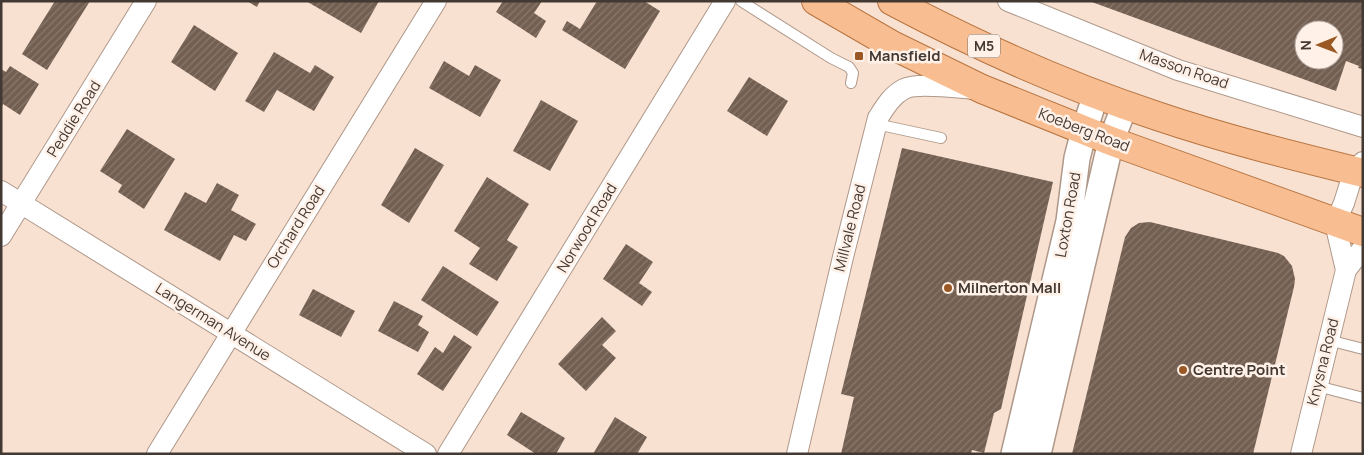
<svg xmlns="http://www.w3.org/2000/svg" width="1364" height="455" viewBox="0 0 1364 455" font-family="Manrope,sans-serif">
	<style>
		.building { fill: url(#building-hatch); fill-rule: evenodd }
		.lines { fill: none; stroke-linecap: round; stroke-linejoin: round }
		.service-casing { stroke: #ae9889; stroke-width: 12 }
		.minor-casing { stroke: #ae9889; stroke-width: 22 }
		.tertiary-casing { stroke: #ae9889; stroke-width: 28 }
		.primary-casing { stroke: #b67440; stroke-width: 30 }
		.service { stroke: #fff; stroke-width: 10 }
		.minor { stroke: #fff; stroke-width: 20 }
		.tertiary { stroke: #fff; stroke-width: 25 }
		.primary { stroke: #f8be91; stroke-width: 28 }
		.poi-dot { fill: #995824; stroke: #fff1e7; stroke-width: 2 }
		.labels { text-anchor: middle; stroke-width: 5; stroke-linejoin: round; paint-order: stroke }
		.shield { fill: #fff1e7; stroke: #7b7069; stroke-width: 1 }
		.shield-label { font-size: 14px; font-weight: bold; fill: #433933 }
		.poi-label { font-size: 15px; font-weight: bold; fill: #433933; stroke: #fff1e7; text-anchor: start }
		.street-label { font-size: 15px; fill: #433933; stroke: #fff1e7 }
	</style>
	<defs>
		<pattern id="building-hatch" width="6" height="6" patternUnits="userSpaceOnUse" patternTransform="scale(1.25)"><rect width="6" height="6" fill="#735f51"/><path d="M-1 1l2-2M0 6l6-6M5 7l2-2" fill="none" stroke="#88786d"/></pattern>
	</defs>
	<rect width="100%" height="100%" fill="#f9e1d2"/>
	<path class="building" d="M55,1H90L47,70L22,54Z
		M247,1H260L257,7Z
		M306,1H379L361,33Z
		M503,1H542L534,13L546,21L536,38L496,12Z
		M597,1H644L660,11L625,69L562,30L567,21L580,29Z
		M1089,1H1363V69L1358,68L1359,66L1346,61L1336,91ZM1304,30H1334V60H1304Z
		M194,25L238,53L215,91L171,62Z
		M274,52L310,73L315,65L334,77L314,111L277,90L264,112L245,101Z
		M444,61L469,76L475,65L501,80L480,117L429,88Z
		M10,66L39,84L20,115L3,104L1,108V69L6,72Z
		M749,77L788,101L767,136L727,111Z
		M541,100L578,121L550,171L513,151Z
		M127,129L175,159L144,209L118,192L122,185L100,171Z
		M415,148L444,165L409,223L381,205Z
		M902,148L1053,182L1001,409L994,413L984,453L972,450L971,454H841L854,397L841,394Z
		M487,177L529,204L507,240L518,247L497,281L469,264L480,248L454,231Z
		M217,183L239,195L231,210L256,224L246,241L234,235L220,261L164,230L185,192L206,203Z
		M1150,222L1278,253L1284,256L1292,266L1295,279L1294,287L1253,454H1072L1125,237L1131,228L1139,223Z
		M626,244L653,262L639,283L652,292L642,306L603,279Z
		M443,266L499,302L477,336L421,300Z
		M313,289L355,311L341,337L299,315Z
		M394,301L423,316L418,325L429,332L418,352L378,331Z
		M602,317L616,331L602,345L616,358L586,391L558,364Z
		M454,335L472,347L443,391L417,374L435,347L443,353Z
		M521,412L565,438L556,454H536L507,435Z
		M615,417L647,437L637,454H593Z"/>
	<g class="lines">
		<defs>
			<path id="service" d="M741,1L831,58L849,67L853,73L851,83
				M876,124L941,138
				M1328,340L1363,349
				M1317,386L1363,398"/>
			<path id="minor" d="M1008,1L1178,70L1363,127
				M1,191L426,454
				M1,236L146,1
				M1346,270L1335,223L1344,203L1354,171L1363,162
				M157,454L436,1
				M448,454L725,1
				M797,454L843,257L878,118C885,107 892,95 904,89C916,82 960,88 975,89
				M1301,454L1346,270L1363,248"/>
			<path id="tertiary" d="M1014,454L1069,221L1077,158L1084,131L1096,94
				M1038,454L1111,141L1125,105"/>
			<path id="primary" d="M816,1L892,45L982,89L1111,141L1363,232
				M892,1C977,46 1066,86 1157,116C1225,139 1294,156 1363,173"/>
		</defs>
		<use href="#service" class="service-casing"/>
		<use href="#minor" class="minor-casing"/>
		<use href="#tertiary" class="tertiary-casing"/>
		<use href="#primary" class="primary-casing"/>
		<use href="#service" class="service"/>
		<use href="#minor" class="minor"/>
		<use href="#tertiary" class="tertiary"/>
		<use href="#primary" class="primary"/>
	</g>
	<g class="poi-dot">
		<rect x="854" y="51" width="10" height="10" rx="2.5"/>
		<circle cx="948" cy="288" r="5"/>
		<circle cx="1183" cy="370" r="5"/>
	</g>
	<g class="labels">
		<rect class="shield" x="968" y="34.5" width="32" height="23" rx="4"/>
		<g class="shield-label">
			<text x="984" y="51">M5</text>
		</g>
		<g class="poi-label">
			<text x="869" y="61">Mansfield</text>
			<text x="958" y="293">Milnerton Mall</text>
			<text x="1193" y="375">Centre Point</text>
		</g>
		<g class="street-label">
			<text transform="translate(1184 69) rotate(19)" y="5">Masson Road</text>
			<text transform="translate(74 119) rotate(-58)" y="5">Peddie Road</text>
			<text transform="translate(1084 130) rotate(21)" y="5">Koeberg Road</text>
			<text transform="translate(1068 215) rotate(-80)" y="5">Loxton Road</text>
			<text transform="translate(296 227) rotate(-58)" y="5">Orchard Road</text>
			<text transform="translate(587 228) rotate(-59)" y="5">Norwood Road</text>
			<text transform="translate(850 228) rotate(-76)" y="5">Millvale Road</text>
			<text transform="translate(213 322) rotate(32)" y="5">Langerman Avenue</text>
			<text transform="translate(1323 362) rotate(-76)" y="5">Knysna Road</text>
		</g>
	</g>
	<rect width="1364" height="455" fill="none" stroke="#433933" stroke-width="5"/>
	<g transform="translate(1319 45) rotate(269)"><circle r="24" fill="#fff1e7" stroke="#b4a79f"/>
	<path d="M0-4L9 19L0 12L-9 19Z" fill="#995824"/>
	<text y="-8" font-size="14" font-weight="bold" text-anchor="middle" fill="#433933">N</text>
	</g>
</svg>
